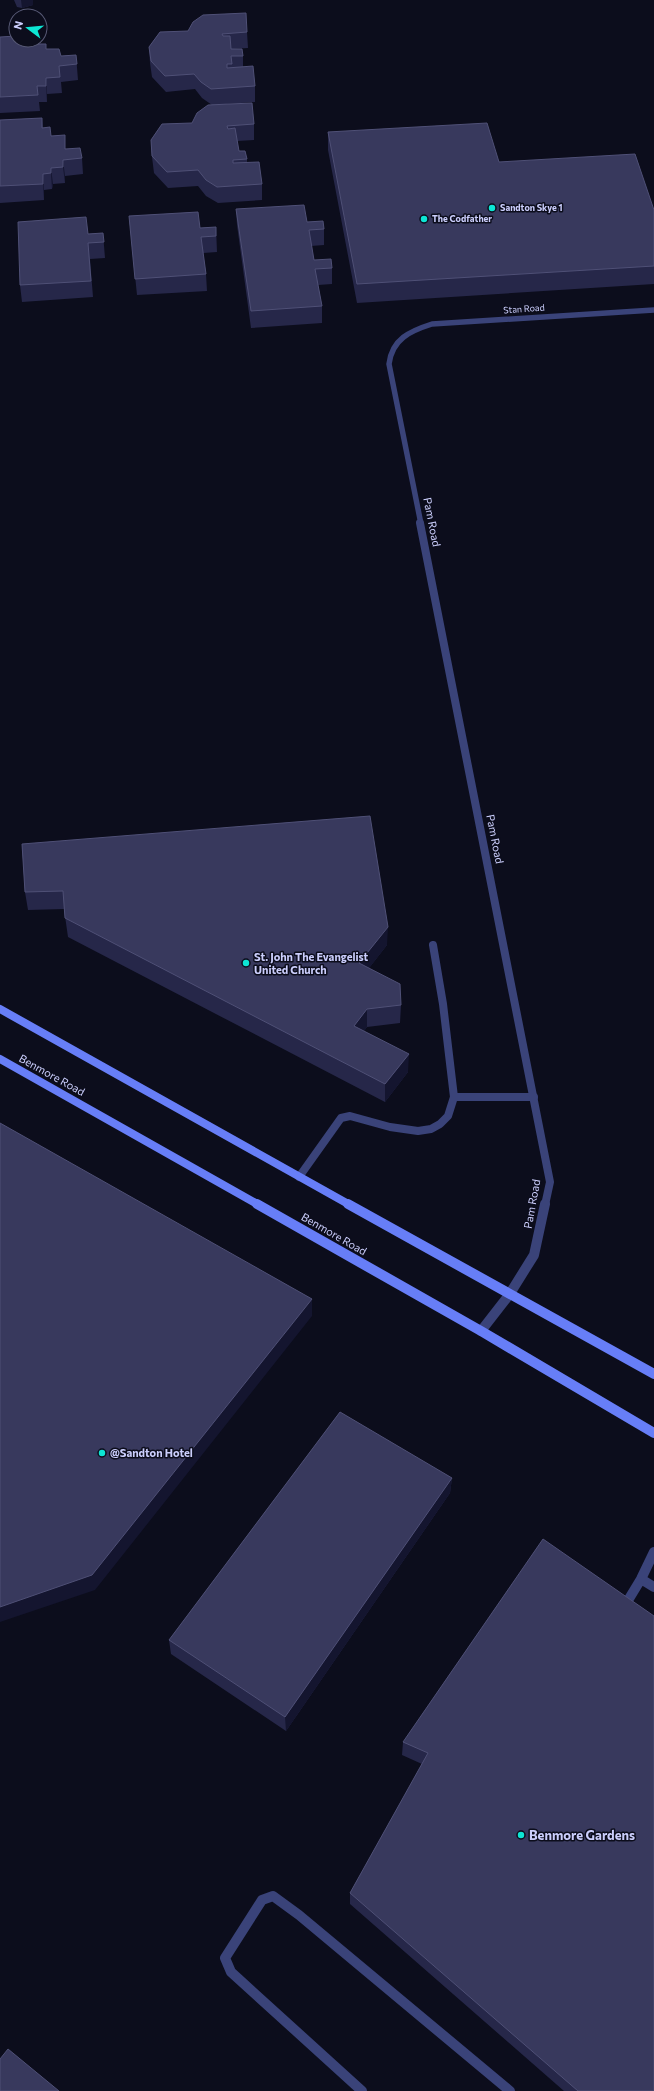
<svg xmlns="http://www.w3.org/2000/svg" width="654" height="2091" viewBox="0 0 654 2091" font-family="Commissioner,sans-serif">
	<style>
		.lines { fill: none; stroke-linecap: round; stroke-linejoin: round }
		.lane-far1 { stroke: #3a4379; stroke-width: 8 }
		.lane { stroke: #3a4379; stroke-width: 10 }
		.street-far2 { stroke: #3a4379; stroke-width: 5.5 }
		.street-far1 { stroke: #3a4379; stroke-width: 8 }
		.street { stroke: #3a4379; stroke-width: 10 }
		.secondary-far1 { stroke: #677ef7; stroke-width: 8 }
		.secondary { stroke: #677ef7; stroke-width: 10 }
		.wall { fill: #262749 }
		.shaded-wall { fill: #14152f }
		.building { fill: #38395d; stroke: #4f5076 }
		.poi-dot { fill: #0de6d4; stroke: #0c0d1c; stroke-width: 1.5 }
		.labels { text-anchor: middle; stroke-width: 3; stroke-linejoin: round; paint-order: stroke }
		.far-poi-label { font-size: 9px; font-weight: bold; fill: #cbcefc; stroke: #0c0d1c; text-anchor: start }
		.far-street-label { font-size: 9px; fill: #cbcefc; stroke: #0c0d1c }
		.street-label { font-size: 11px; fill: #cbcefc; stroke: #0c0d1c }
		.poi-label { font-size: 11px; font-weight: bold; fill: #cbcefc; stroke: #0c0d1c; text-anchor: start }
		.near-poi-label { font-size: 13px; font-weight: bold; fill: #cbcefc; stroke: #0c0d1c; text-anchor: start }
	</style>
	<rect width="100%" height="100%" fill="#0c0d1c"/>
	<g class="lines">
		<path class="lane-far1" d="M454,1097H534
			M299,1177L341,1118L350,1116L390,1127L418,1131L431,1129L440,1124L448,1116L454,1097L443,1004L433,945"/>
		<path class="lane" d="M641,1579L654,1587
			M624,1607L641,1579L654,1552
			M362,2091L231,1972L225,1958L262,1900L273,1896L299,1915L510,2091"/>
		<path class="street-far2" d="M421,524L389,364C392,339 410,331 432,324L654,310"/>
		<path class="street-far1" d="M420,523L550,1182L545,1205"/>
		<path class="street" d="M481,1331L509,1295L534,1255L545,1204"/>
		<path class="secondary-far1" d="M0,1009L350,1205
			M0,1059L259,1205"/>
		<path class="secondary" d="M257,1204L481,1331L654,1433
			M348,1204L654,1374"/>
	</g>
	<path class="wall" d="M14,0H33V5L22,8L17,7Z
		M160,32H247L248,48L231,49L243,56V67L255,86V102L212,105L202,98L195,89L166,92L152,77L150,63L149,47Z
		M0,37L38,44L46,49L61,56L76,55L78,80L61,82L62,93L47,94V102H39L40,111L0,113Z
		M42,118L43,128L66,149L82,158L83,174L65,176V183L53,184L52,189L44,190V200L0,203V120Z
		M162,124H254V140L237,141L239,151L247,159V163L262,184V200L218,203L206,196L198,186L168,188L154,173L152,157L151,140Z
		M328,132L499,162L654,210V284L357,303L328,150Z
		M236,209L307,222L324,229V245L311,246L314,260L332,268V284L318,285L322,306V323L251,328L237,225Z
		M129,216L200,228L216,227L217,252L203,253L206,274L207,291L137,295Z
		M103,233L105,258L90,259L93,297L22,302L20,285L88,234Z
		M22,844L387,945L369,968L401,1005L400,1023L367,1027L364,1031L408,1072L385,1102L68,937L64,909L28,910L25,892Z
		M452,1478L450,1493L286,1731L171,1654L169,1640Z
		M654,1616V2091H564L350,1904V1893L422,1764L402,1755L403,1742Z"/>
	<path class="shaded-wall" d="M21,0H33V5L22,8Z
		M46,78L47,94V102L46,86Z
		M63,160L65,176V183L63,167Z
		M51,168L53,184L52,189L51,173Z
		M43,174L44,190V200L43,184Z
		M388,927L387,945L359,981V963Z
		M367,1009V1027L354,1044V1026Z
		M409,1054L408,1072L385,1102V1084Z
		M312,1299V1316L95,1590L0,1622V1607Z
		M452,1478L450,1493L286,1731L285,1717Z"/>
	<path class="building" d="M246,13L247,32L222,34L223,36H230L231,49H242L243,56H231L232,64H227V68L253,66L255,86L211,89L201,82L194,74L165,76L151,61L149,47L160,32L188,31L193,22L203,15Z
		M16,36V40H37L38,44H46V49H59L61,56L76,55L77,64L59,66L60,77L46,78V86H37L38,95L0,97V37Z
		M252,103L254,124L227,126L228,129L235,128L239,151H245L247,159L233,160V163L259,162L262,184L217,187L206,180L198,170L167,172L152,156L151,140L162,124L192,123L197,113L208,105Z
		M42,118V128L50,127L51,136L65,135V149L80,148L82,158L63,160V167L51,168V173L43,174V184L0,186V120Z
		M487,123L499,162L635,154L654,210V266L357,284L328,132Z
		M304,205L307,222L323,221L324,229L309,230L314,260L331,259L332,268L315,269L322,306L251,311L236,209Z
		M198,212L200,228L216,227V236L201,237L206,274L135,279L129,216Z
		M86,217L88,234L103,233L104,242L88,243L91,281L20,285L18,222Z
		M370,816L388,927L359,963L400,984L401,1005L367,1009L354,1026L409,1054L385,1084L65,918L63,891L25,892L22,844Z
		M0,1123L312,1299L92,1575L0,1607Z
		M340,1412L452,1478L285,1717L169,1640Z
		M543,1539L654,1616V2091H578L350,1893L428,1753L403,1742Z
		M8,2049L59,2091H0V2059Z"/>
	<g class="poi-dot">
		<circle cx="492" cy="208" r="4"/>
		<circle cx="424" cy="219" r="4"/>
		<circle cx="246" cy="963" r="4"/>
		<circle cx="102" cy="1453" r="4"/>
		<circle cx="521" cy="1835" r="4"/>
	</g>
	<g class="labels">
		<g class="far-poi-label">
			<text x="500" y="211">Sandton Skye 1</text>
			<text x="432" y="222">The Codfather</text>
		</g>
		<g class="far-street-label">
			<text transform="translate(524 309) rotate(-4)" y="3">Stan Road</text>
		</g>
		<g class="street-label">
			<text transform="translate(432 522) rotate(79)" y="4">Pam Road</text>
			<text transform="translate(495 839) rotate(79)" y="4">Pam Road</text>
			<text transform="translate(52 1075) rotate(29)" y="4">Benmore Road</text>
			<text transform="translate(532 1204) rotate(-80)" y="4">Pam Road</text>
			<text transform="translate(334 1234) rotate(30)" y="4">Benmore Road</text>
		</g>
		<g class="poi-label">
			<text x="254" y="961">St. John The Evangelist<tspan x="254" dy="13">United Church</tspan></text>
			<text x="110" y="1457">@Sandton Hotel</text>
		</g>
		<g class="near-poi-label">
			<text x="529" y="1840">Benmore Gardens</text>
		</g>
	</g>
	<g transform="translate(28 28) rotate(286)"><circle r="19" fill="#0c0d1c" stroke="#585a76"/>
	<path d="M0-3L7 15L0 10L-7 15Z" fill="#0de6d4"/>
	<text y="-6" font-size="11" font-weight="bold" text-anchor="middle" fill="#cbcefc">N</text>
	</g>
</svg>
